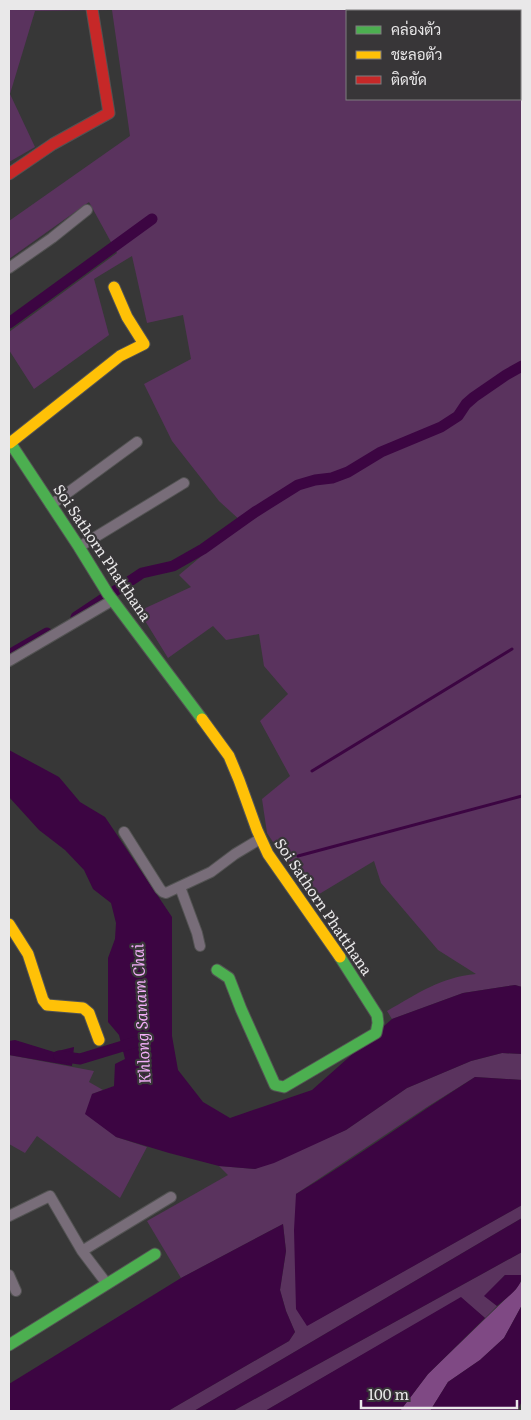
<svg xmlns="http://www.w3.org/2000/svg" width="531" height="1420" viewBox="0 0 531 1420" font-family="Literata,Sarabun,serif">
	<style>
		.green { fill: #5a335e }
		.forest { fill: #7f4984 }
		.water { fill: #3c0542 }
		.lines { fill: none; stroke-linecap: round; stroke-linejoin: round }
		.stream { stroke: #3c0542; stroke-width: 3 }
		.canal { stroke: #3c0542; stroke-width: 11 }
		.street-casing { stroke: #535353; stroke-width: 12 }
		.fast-casing { stroke: #535353; stroke-width: 13 }
		.slow-casing { stroke: #535353; stroke-width: 13 }
		.jam-casing { stroke: #535353; stroke-width: 13 }
		.street { stroke: #786d79; stroke-width: 10 }
		.fast { stroke: #4caf50; stroke-width: 11 }
		.slow { stroke: #ffc107; stroke-width: 11 }
		.jam { stroke: #c62828; stroke-width: 11 }
		.labels { text-anchor: middle; stroke-width: 4.5; stroke-linejoin: round; paint-order: stroke }
		.street-label { font-size: 15px; fill: #e9e8e9; stroke: #383638 }
		.water-label { font-size: 16px; font-style: italic; fill: #f2aef8; stroke: #383638 }
	</style>
	<rect width="100%" height="100%" fill="#373737"/>
	<path class="green" d="M9,9H433V11H347V99H520V11H491L492,9H522V987L515,985L463,993L392,1019L387,1011C417,994 441,977 476,974L438,950L381,883L374,861L311,899L267,833L262,799L290,776L260,721L288,694L264,666L259,634L226,640L213,626L168,658L139,611L191,587L179,575L242,522L219,501L172,441L144,384L191,359L183,315L147,323L132,256L94,279L109,335L34,389L9,350V332L117,253L89,202L9,259V221L130,136L112,10L35,11L10,94L35,147L9,162Z
		M502,1053L522,1054V1080L475,1077L427,1107L296,1194L308,1325L522,1205V1218L194,1411H168L289,1341L295,1332L286,1311L280,1290L286,1251L283,1224L181,1278L147,1221L228,1175L219,1166L255,1169L346,1130L407,1088L471,1061Z
		M9,1055L94,1071L89,1082L103,1090L92,1094L116,1137L147,1147L120,1198L37,1136L25,1153L9,1144V1109H10L9,1105Z
		M522,1252V1275H505L485,1296L497,1306L485,1318L461,1298L265,1411H233Z"/>
	<path class="forest" d="M522,1280V1305L504,1338L480,1360L448,1382L430,1411H400L428,1374L516,1289Z"/>
	<path class="water" d="M433,9H492L491,11H433Z
		M9,750L59,777L80,802L105,817L172,917V1036L178,1070L203,1102L230,1118L312,1090L392,1019L463,993L515,985L522,987V1054L502,1053L471,1061L407,1088L346,1130L274,1163L255,1169L219,1166L169,1153L116,1137L85,1114L92,1094L114,1086L115,1064L125,1059L119,1035L108,1022V958L115,939L116,923L111,903L93,889L84,870L65,850L39,830L9,797Z
		M15,1040L54,1052L74,1047L72,1066L9,1055V1041Z
		M475,1077L522,1080V1205L307,1326L296,1309L294,1230L296,1194C357,1157 415,1115 475,1077Z
		M522,1218V1252L233,1411H194Z
		M283,1224L286,1251L280,1290L286,1311L295,1332L289,1341L168,1411H9V1384L181,1278Z
		M505,1275H522C522,1288 506,1298 497,1306L484,1296Z
		M461,1297L485,1318L428,1374L400,1411H265Z
		M522,1305V1401L517,1411H430L448,1382L480,1360L504,1338Z"/>
	<g class="lines">
		<path class="stream" d="M312,771L512,649
			M298,856L522,796"/>
		<path class="canal" d="M9,323L152,219
			M76,617L142,573L173,566L203,549L255,512L298,485L315,480L332,478L348,472L381,452L441,427L458,416L466,404L474,397L506,375L522,366
			M9,655L47,633
			M59,1056L80,1059L136,1042"/>
		<defs>
			<path id="street" d="M9,268L52,238L87,210
				M51,505L137,442
				M79,547L184,483
				M9,661L113,600
				M124,832L160,889L163,892L166,893L211,872L235,854L260,839
				M180,887L197,933L200,946
				M9,1216L50,1196L82,1251L107,1284
				M82,1251L171,1197
				M9,1275L16,1291"/>
			<path id="fast" d="M9,441L79,547L108,594L202,719
				M217,970L229,978L241,1009L275,1085L284,1087L376,1033L378,1023L377,1015L340,957
				M9,1345L155,1254"/>
			<path id="slow" d="M10,443L120,356L144,344L127,317L114,287
				M202,719L229,756L239,780L257,830L268,854L340,957
				M9,924L28,954L43,1000L47,1005L83,1008L89,1013L99,1040"/>
			<path id="jam" d="M9,174L53,144L109,113L92,9"/>
		</defs>
		<use href="#street" class="street-casing"/>
		<use href="#fast" class="fast-casing"/>
		<use href="#slow" class="slow-casing"/>
		<use href="#jam" class="jam-casing"/>
		<use href="#street" class="street"/>
		<use href="#fast" class="fast"/>
		<use href="#slow" class="slow"/>
		<use href="#jam" class="jam"/>
	</g>
	<g class="labels">
		<g class="street-label">
			<text transform="translate(102 553) rotate(56)" y="5">Soi Sathorn Phatthana</text>
			<text transform="translate(323 907) rotate(56)" y="5">Soi Sathorn Phatthana</text>
		</g>
		<g class="water-label">
			<text transform="translate(141 1014) rotate(-93)" y="6">Khlong Sanam Chai</text>
		</g>
	</g>
	<rect width="531" height="1420" fill="none" stroke="#e9e8e9" stroke-width="20"/>
	<rect x="346" y="10" width="175" height="90" fill="#383638" stroke="#7f7d7f"/>
	<rect x="356" y="26" width="25" height="8" fill="#4caf50" stroke="#7f7d7f"/>
	<text x="391" y="35" font-size="15" fill="#e9e8e9">คล่องตัว</text>
	<rect x="356" y="51" width="25" height="8" fill="#ffc107" stroke="#7f7d7f"/>
	<text x="391" y="60" font-size="15" fill="#e9e8e9">ชะลอตัว</text>
	<rect x="356" y="76" width="25" height="8" fill="#c62828" stroke="#7f7d7f"/>
	<text x="391" y="85" font-size="15" fill="#e9e8e9">ติดขัด</text>
	<path d="M361 1400v8h156v-8" fill="none" stroke="#e9e8e9" stroke-width="2.5"/>
	<text x="368" y="1400" font-size="15" fill="#e9e8e9" stroke="#383638" stroke-width="4" paint-order="stroke">100 m</text>
</svg>
